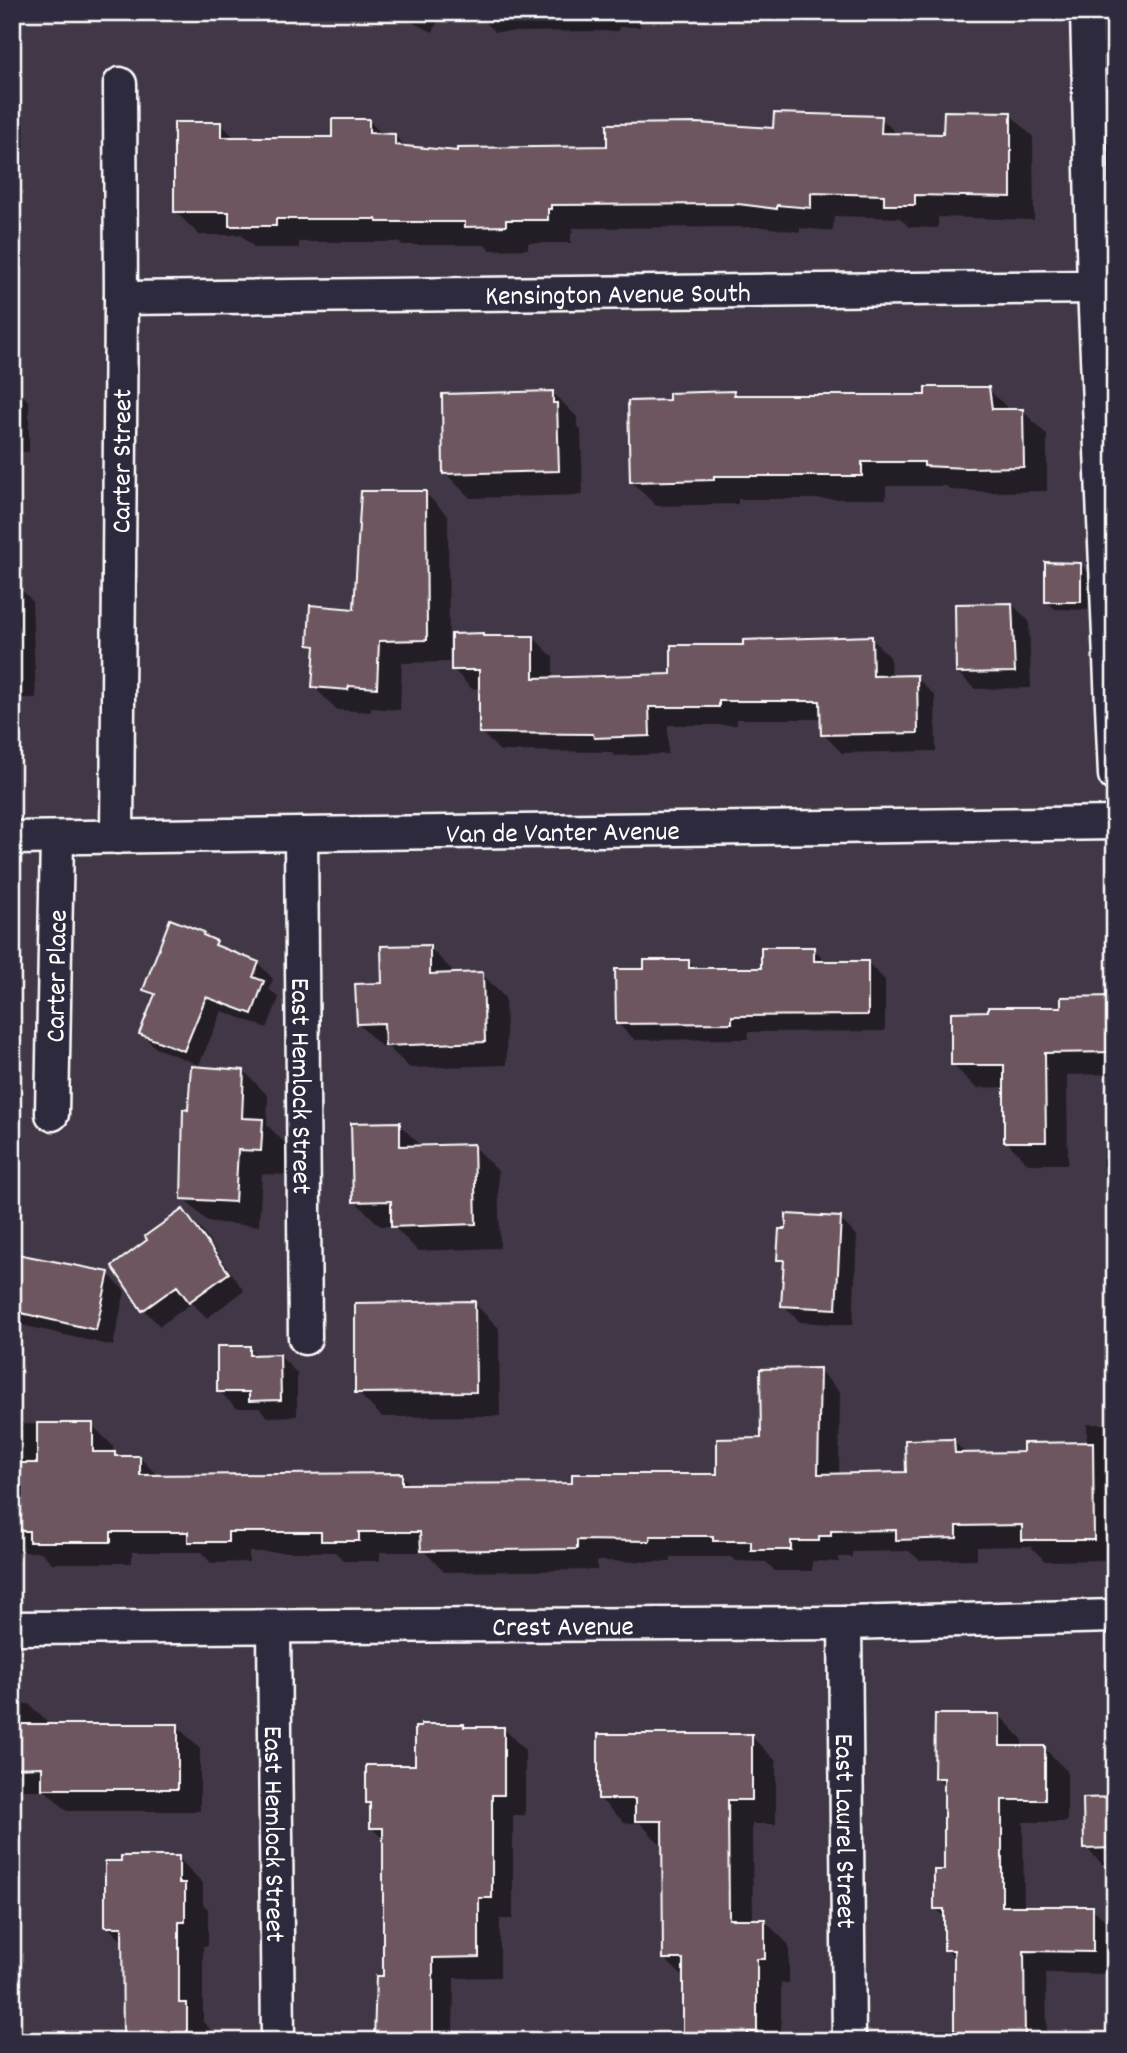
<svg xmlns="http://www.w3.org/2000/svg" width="1127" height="2053" viewBox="0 0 1127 2053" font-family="Dekko,sans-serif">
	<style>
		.shadow { fill: #0007 }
		.building { fill: #6d565f; stroke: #fff; stroke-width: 2 }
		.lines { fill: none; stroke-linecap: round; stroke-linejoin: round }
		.street-casing { stroke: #fff; stroke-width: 37 }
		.street { stroke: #2f2a3d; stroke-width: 32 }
		.labels { text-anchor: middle; stroke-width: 5; stroke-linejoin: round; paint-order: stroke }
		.street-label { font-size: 28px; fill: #fff; stroke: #2f2a3d }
	</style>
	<rect width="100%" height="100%" fill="#423747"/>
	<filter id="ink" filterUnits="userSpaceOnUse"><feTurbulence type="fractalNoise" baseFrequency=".0143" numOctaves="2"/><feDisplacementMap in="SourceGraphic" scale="14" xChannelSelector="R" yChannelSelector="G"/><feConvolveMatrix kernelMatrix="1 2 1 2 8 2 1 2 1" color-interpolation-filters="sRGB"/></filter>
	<g filter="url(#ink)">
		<path class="shadow" d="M389,12H442L433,32Z
			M475,12H639L640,27H619V31L495,32Z
			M1010,114L1033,137L1034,220L938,217V228L909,227L900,218L834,216L833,231L800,228V232L763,227L573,228V232H571V243H528V249L490,250L486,245H402L399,242H299V248H255L241,235H199L175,211L221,124L235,138H333L368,120L383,135H394L407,148L458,153L609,148L881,118L898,135L945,136Z
			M12,384L29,402V452H12Z
			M988,389L1010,410H1022L1047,435V491L992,492L951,490L946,486H886V499H738V504L656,506L631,481L671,402L734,393L738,397L927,396Z
			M553,393L577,417V426L581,430L583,495L470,498L445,473Z
			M425,493L448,516L449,662L402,663L400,710L371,708V712L337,710L314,687L316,651L310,645L356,610Z
			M1081,565L1089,573L1088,610L1055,609L1046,601Z
			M12,592H24L32,601L36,698H12Z
			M1012,604L1029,621L1031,688L975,689L958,673Z
			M483,635L486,638H534L553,657V679L673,675L745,647L871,638L890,657L891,677H916L935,696L936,751L842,753L823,734L822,719H737V725H668V754L614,756L611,752L500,751L481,732L480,688L472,689L453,669Z
			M203,933L224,950L258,963L273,979L269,989L279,998L267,1028L222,1011L199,1065L156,1048L141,1033L155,999L145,989Z
			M429,947L452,970V975L482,974L505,998L507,1065L410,1068L388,1047H382L358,1024Z
			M813,948L828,963H868L885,980V1031L748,1032V1039L635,1040L618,1024L646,971L688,961L697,970L763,969Z
			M1115,998V1087L1114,1074L1067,1075L1068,1164H1028L1006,1141V1087L976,1088L953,1065L1063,1009Z
			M244,1071L268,1096L267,1125L287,1145L285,1175L262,1174L259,1226L208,1222L183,1198L190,1112Z
			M399,1124L422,1147L473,1146L498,1171L500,1248L418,1251L393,1226H380L355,1201Z
			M183,1211L200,1228L244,1291L207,1318L192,1303L160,1326L144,1310Z
			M840,1219L857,1236L853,1325L800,1322L783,1305L786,1265L779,1259Z
			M12,1274H108L125,1291L113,1346L22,1325L12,1315Z
			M474,1303L499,1328L500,1416L382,1417L357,1392Z
			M249,1348L258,1356H280L297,1373V1416L268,1417L259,1408H236L219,1391Z
			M819,1370L840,1392L839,1476L908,1474L953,1441L967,1454H1025L1087,1444V1424H1115L1114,1560L1045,1561L1030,1546L977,1547V1559L919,1560L909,1551L852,1552V1557H839V1562L812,1561V1571H775L766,1562L736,1561L731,1557H671V1562L597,1561V1570L444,1572L425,1552H380V1561H344L335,1552H249V1562L211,1563L201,1552H132V1563H52L41,1552H12V1424L92,1425L113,1446V1454L119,1458L139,1457L158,1476L401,1475L412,1486L574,1485L719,1475L763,1440Z
			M12,1704H29L51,1726H177L200,1749V1811H67L45,1790H12Z
			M1000,1716L1022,1739V1748H1044L1067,1771V1822H1023L1024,1908H1092L1115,1930V1974L1046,1973L1047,2041H956V1959L946,1949V1918L936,1909L946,1872V1787L936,1777Z
			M464,1725L467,1729H504L525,1750V1815H513V1919H500V1977L454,1978L453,2041H376L384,1978V1840L371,1827V1806L367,1802L417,1767Z
			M751,1736L776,1761V1824H752L753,1920H764L789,1945V1983H781V2041H684V1978L665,1959L664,1845H661L640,1823H625L600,1799Z
			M1115,1799V1865H1103L1086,1848Z
			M178,1858L203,1883V1904L208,1909V1946H203V2022L210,2029L211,2041H124V1943L107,1926Z
			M12,1877L15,1880V1936H12Z"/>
		<path class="building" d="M944,111L1011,112V197L915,195V205H884V195L811,193V208L777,205V209L738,204L551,205V209H548V220H506V226L465,227V222H377L376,219H276V226H229V212H174V122H221V137H332V119H369V133L395,134V145L457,151V148L607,146V124L697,123L773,128L774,113L882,116L881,133L943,134Z
			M925,387H989L992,409H1023L1024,467L966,468L924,466V462H862V476H714V480L630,482L628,401L669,400V393L734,391V395H925Z
			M553,391V403H557L559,471L443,474L442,394Z
			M361,491H426L427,640L379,641L377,688L349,686L348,690L312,687L315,646L308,645L310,605L354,609Z
			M1045,562L1081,563V602H1045Z
			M1012,603L1015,672L956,673L955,604Z
			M483,633V636H534V678L671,674V645H743V640L872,636L873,676L917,675L918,733L821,735L820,701H719V707H649L650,736L594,738L593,734L479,733V670H451V634Z
			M170,919L204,932L203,935L217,941L215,945L259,962L253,977L264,981L252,1014L206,997L184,1051L139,1034L155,994L143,990Z
			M430,945V974L483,972L485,1042L385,1046L384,1023L357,1024L355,984L382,983L381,946Z
			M761,947H814V961H868V1015L732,1016V1023L616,1024L615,969H644V960H689V968H761Z
			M1115,996V1052L1045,1053L1046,1142H1004V1065H951V1012L988,1011V1007H1061V997Z
			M191,1066L244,1070L242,1118L263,1119L261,1151L238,1150L235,1202L181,1199L183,1109L188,1110Z
			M400,1122V1146L474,1144L476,1224L391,1227V1201L353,1202L351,1123Z
			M183,1209L229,1273L189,1302L177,1286L142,1311L112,1266L147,1240L145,1236Z
			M786,1214L841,1217L836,1309L781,1306L784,1260H777L779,1229H786Z
			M12,1253L109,1272L96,1330L12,1311Z
			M475,1301L476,1392L355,1393V1303Z
			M217,1346H250V1355L280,1354L281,1400L249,1401V1392H217Z
			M820,1368L818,1474L906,1472L905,1440L954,1439L955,1453L1023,1452V1443L1093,1442L1094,1540H1022V1525L957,1526V1538L896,1540V1530L831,1531V1536H819V1541H791V1550H751V1541H713V1536H650V1541L577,1540V1549L421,1551L420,1532H359V1541H321V1532H228V1542H188V1532H111V1542H29V1531H12V1463H37V1423H93V1452H115V1456H140V1475L402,1473V1484L572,1483V1474H717V1439L761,1438L760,1369Z
			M935,1714H1000V1746H1045V1800H1002V1906H1093V1952L1024,1951L1025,2041H954V1950H944V1909H934V1870H944V1778H934Z
			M12,1724H178V1789H42V1767L12,1768Z
			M421,1724H464V1727H504V1795H492V1898H479V1957L433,1958V2041H374L376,1976H383V1828H370V1803H366V1765H415V1727H421Z
			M598,1734H752V1800H728L729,1919H765V1959H757V2032H748V2041H683V1959H663L662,1821H635V1799H598Z
			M1115,1797V1848L1084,1849L1083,1798Z
			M121,1856H179V1883H185V1922H179V2003H187V2041H123L122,1927H105V1861H121Z"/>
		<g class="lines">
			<defs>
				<g id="street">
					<path d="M1087,12L1094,287L1115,775"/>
					<path id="s1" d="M121,298L1094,287L1115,285"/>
					<path id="s2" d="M301,834L305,1338"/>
					<path id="s3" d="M117,837L121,298L120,84"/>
					<path id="s4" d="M12,838L1115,823"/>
					<path id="s5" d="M52,1114L57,838"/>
					<path id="s6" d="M845,1623L849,2041"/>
					<path id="s7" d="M12,1628L845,1623L1115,1616"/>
					<path id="s8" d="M274,1628L278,2041"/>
				</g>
			</defs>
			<use href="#street" class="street-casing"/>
			<use href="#street" class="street"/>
		</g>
	</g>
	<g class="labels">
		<g class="street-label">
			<text dy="10" stroke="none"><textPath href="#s1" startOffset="497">Kensington Avenue South</textPath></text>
			<text dy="10" stroke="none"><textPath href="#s3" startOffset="376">Carter Street</textPath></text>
			<text dy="10" stroke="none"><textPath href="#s4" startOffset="551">Van de Vanter Avenue</textPath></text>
			<text dy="10" stroke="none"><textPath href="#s5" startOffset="138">Carter Place</textPath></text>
			<text dy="10" stroke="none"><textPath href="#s2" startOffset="252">East Hemlock Street</textPath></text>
			<text dy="10" stroke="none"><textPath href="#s7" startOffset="551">Crest Avenue</textPath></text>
			<text dy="10" stroke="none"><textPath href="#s6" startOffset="208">East Laurel Street</textPath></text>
			<text dy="10" stroke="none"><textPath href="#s8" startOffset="206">East Hemlock Street</textPath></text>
		</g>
	</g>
	<rect width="1127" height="2053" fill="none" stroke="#2f2a3d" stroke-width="42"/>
	<rect x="21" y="21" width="1085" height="2011" fill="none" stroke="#fff" stroke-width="2.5" filter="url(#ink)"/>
</svg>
